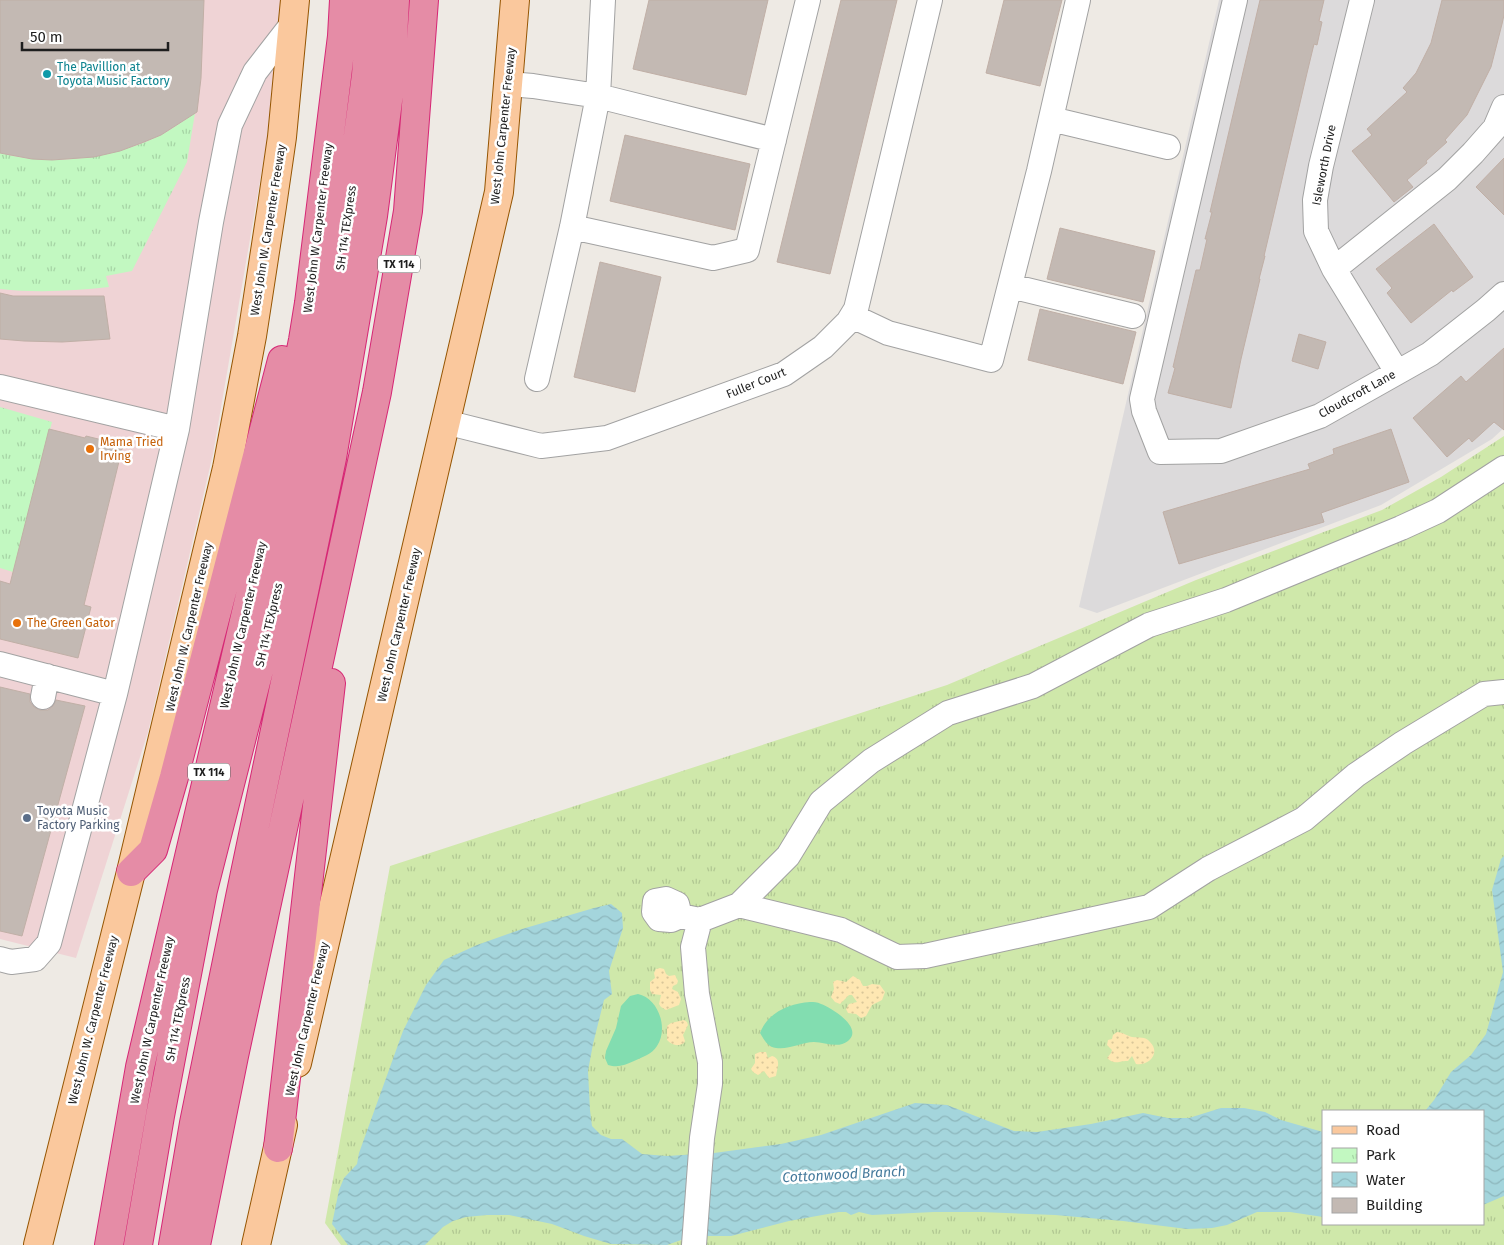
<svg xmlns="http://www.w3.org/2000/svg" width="1504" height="1245" viewBox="0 0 1504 1245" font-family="'Fira Sans',sans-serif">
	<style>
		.residential { fill: #dcdadb }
		.commercial { fill: #efd3d5 }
		.grass { fill: url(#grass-tufts); fill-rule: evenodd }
		.sand { fill: url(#sand-dots) }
		.park { fill: url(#park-tufts) }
		.pitch { fill: #82ddb0 }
		.water { fill: url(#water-waves) }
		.building { fill: #c3b9b3; stroke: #c0afa6 }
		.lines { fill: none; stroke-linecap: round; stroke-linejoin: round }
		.minor-casing { stroke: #a2a2a2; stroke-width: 26 }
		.major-casing { stroke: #955502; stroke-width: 30 }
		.highway-casing { stroke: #d62775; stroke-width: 30 }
		.minor { stroke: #fff; stroke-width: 24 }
		.major { stroke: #fac89d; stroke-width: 28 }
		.highway { stroke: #e58ca6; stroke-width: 28 }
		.culture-dot { fill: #0f9aa8; stroke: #fff; stroke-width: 2 }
		.food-dot { fill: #e8710a; stroke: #fff; stroke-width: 2 }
		.service-dot { fill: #5c6f8a; stroke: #fff; stroke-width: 2 }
		.labels { text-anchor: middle; stroke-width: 5; stroke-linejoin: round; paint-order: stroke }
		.shield { fill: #fff; stroke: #626262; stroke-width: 1 }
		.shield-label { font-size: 11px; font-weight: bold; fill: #1e1e1e }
		.culture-label { font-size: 12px; fill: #0d838f; stroke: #fff; text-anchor: start }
		.street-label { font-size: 12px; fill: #1e1e1e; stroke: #fff }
		.food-label { font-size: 12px; fill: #c56008; stroke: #fff; text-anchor: start }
		.service-label { font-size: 12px; fill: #4e5e75; stroke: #fff; text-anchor: start }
		.water-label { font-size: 14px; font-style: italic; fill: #457a9c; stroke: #fff }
	</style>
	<defs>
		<pattern id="grass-tufts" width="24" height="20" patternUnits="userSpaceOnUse" patternTransform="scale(1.25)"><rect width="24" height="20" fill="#cfe8aa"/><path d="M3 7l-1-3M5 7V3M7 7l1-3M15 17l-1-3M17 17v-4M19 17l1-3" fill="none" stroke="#b1c792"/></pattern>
		<pattern id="sand-dots" width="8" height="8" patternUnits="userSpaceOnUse" patternTransform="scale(1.25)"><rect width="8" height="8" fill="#fee7b2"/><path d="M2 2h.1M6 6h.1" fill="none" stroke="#d9c699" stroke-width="1.8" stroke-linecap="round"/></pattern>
		<pattern id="park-tufts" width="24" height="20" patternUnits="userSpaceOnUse" patternTransform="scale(1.25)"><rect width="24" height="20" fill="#c2f8c1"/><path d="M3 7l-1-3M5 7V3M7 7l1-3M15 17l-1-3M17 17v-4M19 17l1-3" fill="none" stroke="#a6d4a5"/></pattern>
		<pattern id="water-waves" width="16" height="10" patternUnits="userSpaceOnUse" patternTransform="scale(1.25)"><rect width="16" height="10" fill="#a4d5dc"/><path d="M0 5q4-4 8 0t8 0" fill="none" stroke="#8db6bc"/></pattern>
	</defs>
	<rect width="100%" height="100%" fill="#eeeae4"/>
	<path class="residential" d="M1219,0H1504V428L1492,439L1381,505L1097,613L1079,607Z"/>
	<path class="commercial" d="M0,0H281L266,146L213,454L148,732L76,958L0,939Z"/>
	<path class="grass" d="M1504,436V1245H341L325,1223L390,866L947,685L1196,580L1382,510L1441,477ZM1323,1111H1483V1224H1323Z"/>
	<path class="sand" d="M660,968L664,969L666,974L669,976L675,975L678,981L677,984L673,986L672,989L678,992L681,999L679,1005L666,1010L661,1007L659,1004L661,995L652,994L650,990V982L655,978L654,973L656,969Z
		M853,976L860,980L863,986H867L872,984L880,985L885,992L882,1000L872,1005L866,1016L861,1018L856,1014L848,1013L846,1009L849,1004L857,1002L852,995H849L840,1004L835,1002L831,997L834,989L833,982L837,980L846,982Z
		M684,1020L687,1022L688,1025L683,1035L685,1041L684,1043C678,1047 672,1045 667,1040V1026L671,1023Z
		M1117,1032C1123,1032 1127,1036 1132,1037C1139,1038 1145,1036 1150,1042C1161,1053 1149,1066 1136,1064L1132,1056L1128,1061C1119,1060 1115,1066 1107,1058L1111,1053L1112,1050L1107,1045L1108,1040L1112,1039L1113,1035Z
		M760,1052H766L768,1058L772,1056C782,1059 777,1068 776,1076L769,1078L764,1071L758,1075L753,1072L751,1069L755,1063V1054Z"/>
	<path class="park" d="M195,113L187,162L132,271L106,276L109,287C72,291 37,293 0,289V153C52,167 110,159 159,136C171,130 183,121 195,113Z
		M0,407L52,422L13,572L0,568Z"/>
	<path class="pitch" d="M638,994C658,998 669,1028 657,1046C652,1054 643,1057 634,1061C625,1065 618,1068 608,1065L605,1058L606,1051L616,1028L621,1006L630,996Z
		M810,1002C814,1002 817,1002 821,1004C832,1008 864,1028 848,1041C838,1049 825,1042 814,1042C802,1042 789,1050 776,1048C768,1047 764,1040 760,1033C767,1013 790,1003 810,1002Z"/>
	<path class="water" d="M1504,856V1196L1483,1205V1111H1425L1434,1100L1451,1072L1471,1055L1486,1034L1503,972L1492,890L1501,859Z
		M611,904L622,913L623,928L609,971L612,994L604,1000L593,1044L588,1071L590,1110L592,1126L601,1135L611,1139H622L642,1154L667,1156L714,1153L781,1144L821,1135L915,1103L947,1105L1014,1131L1037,1132L1091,1124L1143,1113L1168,1118H1189L1221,1108H1244L1265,1112L1281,1120L1323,1132V1217L1290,1212H1257L1227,1225L1212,1228L1187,1229L1123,1221L1055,1215L981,1212H934L872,1215L859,1212L851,1215L846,1212H839L789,1221L731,1236H709L684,1239L667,1245L611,1244L584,1236L552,1224L509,1215H487L466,1217L453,1221L443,1227L425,1245H348L332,1224L339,1190L344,1178L357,1164L359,1153L403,1031L426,985L444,960L477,945L522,929L594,908Z"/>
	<path class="building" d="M0,0H204L201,78L197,112L161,135L144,142L120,151L94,157L52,160L32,159L0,153Z
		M649,0H768L746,95L633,69Z
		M841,0H897L830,274L777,262Z
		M1004,0H1062L1040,86L986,73Z
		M1260,0H1324L1319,21L1322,22L1317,45L1314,44L1307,73L1264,256H1265L1259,279H1260L1241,359L1231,408L1168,393L1175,368L1173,367L1196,270H1200L1207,239H1205L1212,212H1210Z
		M1442,0H1504V15L1502,24L1491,67L1467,115L1445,140L1447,142L1426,161L1427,163L1407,180L1413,187L1394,202L1352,151L1372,135L1367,129L1407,92L1403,88L1416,73L1431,43Z
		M625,135L750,164L735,230L610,201Z
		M1504,158V215L1476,187Z
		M1434,224L1473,277L1453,292L1452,290L1411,323L1387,293L1392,288L1376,269Z
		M1060,228L1155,251L1143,302L1047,279Z
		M600,262L661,277L635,392L574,377Z
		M0,293L13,296H104L110,339L62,342L24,341L0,339Z
		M1040,309L1136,332L1123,384L1028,360Z
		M1299,334L1326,342L1318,369L1292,361Z
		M1504,348V430L1494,422L1472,442L1469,438L1447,457L1413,418L1461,376L1466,382Z
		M49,429L85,438L86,436L123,445L84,605L91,607L78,658L0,639V581L10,584Z
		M1391,429L1409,482L1321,513L1324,522L1179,564L1163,512L1310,469L1308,464L1334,454L1333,449Z
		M0,687L30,694V702L34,707L40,710H48L53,706L56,700L85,706L22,936L0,931Z"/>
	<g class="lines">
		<defs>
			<path id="minor" d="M603,0L598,96L774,140
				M1235,0L1142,399L1144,411L1160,452L1221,451L1320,416L1430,354L1486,310L1504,294
				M1362,0L1321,166L1315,200L1316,231L1334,269L1397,372
				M508,84L533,86L598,96L572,227L537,379
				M1051,119L1168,147
				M572,227L713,258L747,250L808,0
				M1334,269L1447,179L1473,153L1495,128L1504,107
				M1010,286L1133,316
				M852,316L888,333L991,360L1039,171L1078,0
				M0,387L177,429
				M445,422L541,446L607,438L784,374L823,347L848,322L856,309L930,0
				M0,664L115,694
				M43,697L47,676
				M739,905L788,856L821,802L871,761L948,713L1033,686L1149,625L1226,600L1401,528L1438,511L1504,468
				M680,916L677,904L666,899L655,901L654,912L659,919L671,920L680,916L700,920
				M0,959L11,962L35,959L49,943L115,694L177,429L211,222L230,125L255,72L293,23
				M694,1245L702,1138L710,1084V1062L697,994L693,947L700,920L739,905L841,930L897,957L925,956L1149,907L1208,869L1304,819L1356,775L1403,743L1484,694L1504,692"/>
			<path id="major" d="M297,1063L499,192L515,0
				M38,1245L131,872L227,468L252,336L272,206L282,137L295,0
				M256,1245L283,1125"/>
			<path id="highway" d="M131,872L153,850L174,777L282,360
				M278,1148L331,683
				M109,1245L140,1067L262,544L303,340L309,303L342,36L344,0
				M138,1245L160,1116L203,890L274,611L332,330L366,75L372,0
				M173,1245L194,1123L240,897L332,458L373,216L391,78L395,0
				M196,1245L234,1056L377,392L408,211L424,0"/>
		</defs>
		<use href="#minor" class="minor-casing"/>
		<use href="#major" class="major-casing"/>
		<use href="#highway" class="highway-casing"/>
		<use href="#minor" class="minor"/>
		<use href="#major" class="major"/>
		<use href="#highway" class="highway"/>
	</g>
	<circle class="culture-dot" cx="47" cy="74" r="5"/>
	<g class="food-dot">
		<circle cx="90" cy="449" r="5"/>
		<circle cx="17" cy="623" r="5"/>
	</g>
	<circle class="service-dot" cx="27" cy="818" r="5"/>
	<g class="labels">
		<g class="shield">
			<rect x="378" y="255.5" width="42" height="17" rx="4"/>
			<rect x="188" y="763.5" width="42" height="17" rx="4"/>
		</g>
		<g class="shield-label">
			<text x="399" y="268">TX 114</text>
			<text x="209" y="776">TX 114</text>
		</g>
		<g class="culture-label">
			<text x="57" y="71">The Pavillion at<tspan x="57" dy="14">Toyota Music Factory</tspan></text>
		</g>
		<g class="street-label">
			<text transform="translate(503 126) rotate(-84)" y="4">West John Carpenter Freeway</text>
			<text transform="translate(1324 165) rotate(-79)" y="4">Isleworth Drive</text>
			<text transform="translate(318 228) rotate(-83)" y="4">West John W Carpenter Freeway</text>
			<text transform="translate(346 228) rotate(-82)" y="4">SH 114 TEXpress</text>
			<text transform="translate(268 230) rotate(-81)" y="4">West John W. Carpenter Freeway</text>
			<text transform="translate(756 383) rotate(-22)" y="4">Fuller Court</text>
			<text transform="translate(1357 394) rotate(-29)" y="4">Cloudcroft Lane</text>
			<text transform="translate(243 625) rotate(-77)" y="4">West John W Carpenter Freeway</text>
			<text transform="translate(269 625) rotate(-77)" y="4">SH 114 TEXpress</text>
			<text transform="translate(399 625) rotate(-77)" y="4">West John Carpenter Freeway</text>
			<text transform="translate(189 627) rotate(-77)" y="4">West John W. Carpenter Freeway</text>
			<text transform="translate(178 1019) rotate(-79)" y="4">SH 114 TEXpress</text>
			<text transform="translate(307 1019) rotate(-77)" y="4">West John Carpenter Freeway</text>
			<text transform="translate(93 1020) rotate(-76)" y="4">West John W. Carpenter Freeway</text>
			<text transform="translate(152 1020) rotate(-78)" y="4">West John W Carpenter Freeway</text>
		</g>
		<g class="food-label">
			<text x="100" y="446">Mama Tried<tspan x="100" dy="14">Irving</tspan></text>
			<text x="27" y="627">The Green Gator</text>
		</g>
		<g class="service-label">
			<text x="37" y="815">Toyota Music<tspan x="37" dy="14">Factory Parking</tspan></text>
		</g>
		<g class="water-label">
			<text transform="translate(844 1174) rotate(-3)" y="5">Cottonwood Branch</text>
		</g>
	</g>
	<rect x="1322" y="1110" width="162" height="115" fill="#ffffff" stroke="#a5a5a5"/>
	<rect x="1332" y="1126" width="25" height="8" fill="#fac89d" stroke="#a5a5a5"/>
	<text x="1366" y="1135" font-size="15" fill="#1e1e1e">Road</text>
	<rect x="1332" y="1148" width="25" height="15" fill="url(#park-tufts)" stroke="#a5a5a5"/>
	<text x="1366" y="1160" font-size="15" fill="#1e1e1e">Park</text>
	<rect x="1332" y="1172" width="25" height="15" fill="url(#water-waves)" stroke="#a5a5a5"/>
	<text x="1366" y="1185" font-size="15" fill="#1e1e1e">Water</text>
	<rect x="1332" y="1198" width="25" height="15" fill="#c3b9b3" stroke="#a5a5a5"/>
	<text x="1366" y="1210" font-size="15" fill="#1e1e1e">Building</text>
	<path d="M22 42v8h146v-8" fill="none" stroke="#1e1e1e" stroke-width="2.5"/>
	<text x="30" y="42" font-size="15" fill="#1e1e1e" stroke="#ffffff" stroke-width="4" paint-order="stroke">50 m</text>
</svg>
